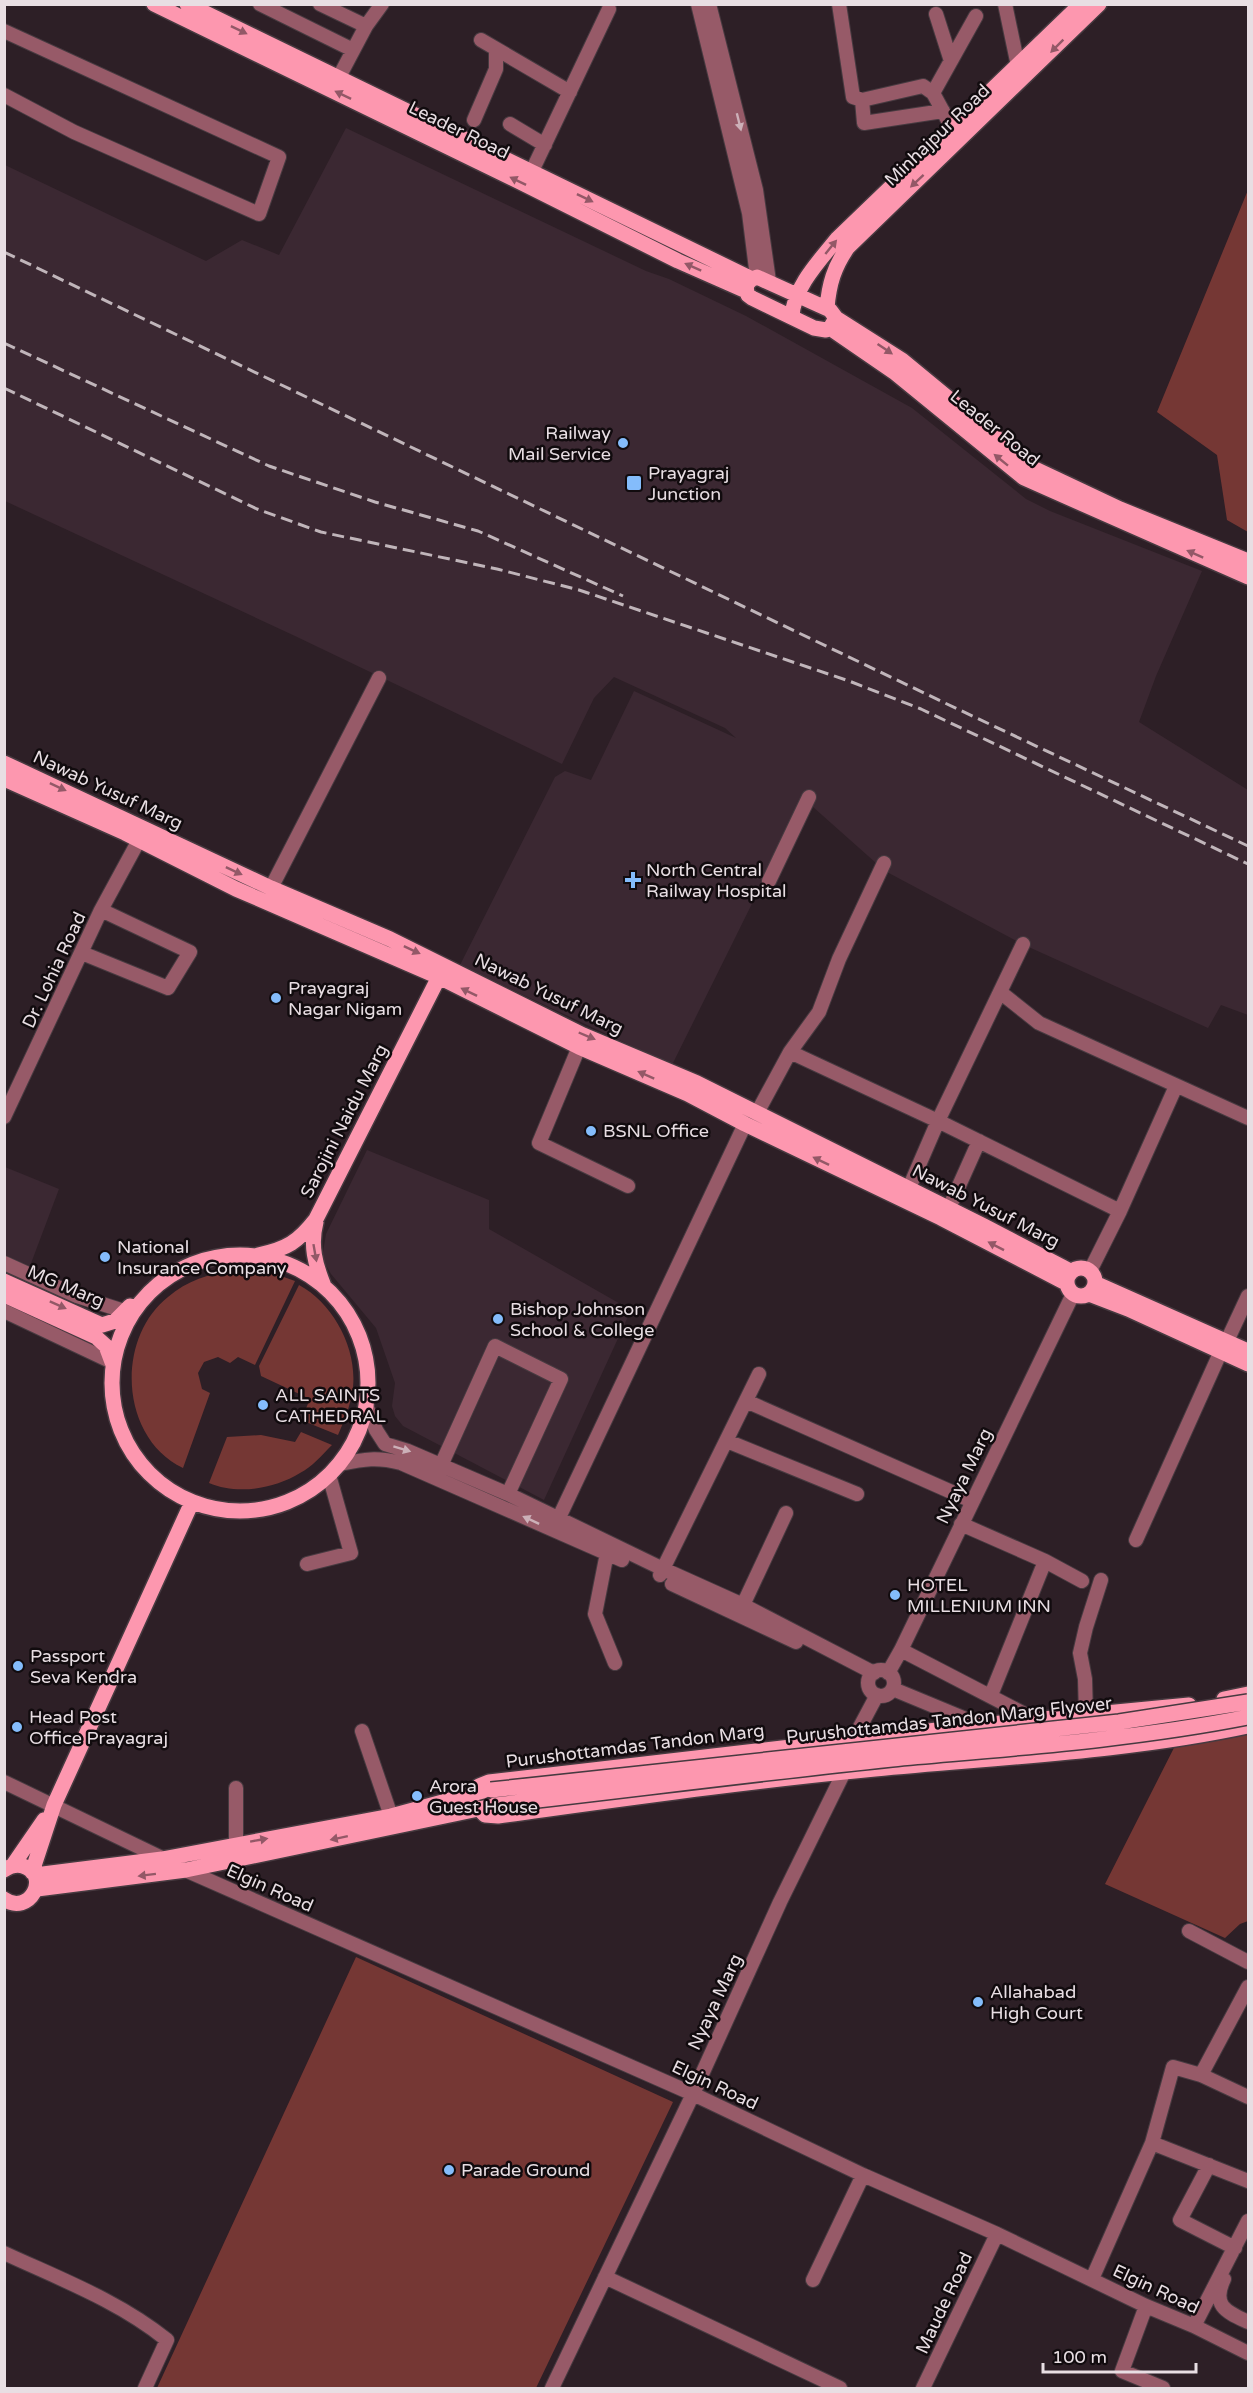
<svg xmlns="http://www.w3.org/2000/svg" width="1253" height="2393" viewBox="0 0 1253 2393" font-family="'Varela Round',sans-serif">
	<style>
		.built { fill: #3b2832 }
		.green { fill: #753734 }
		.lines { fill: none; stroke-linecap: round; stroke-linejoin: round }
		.minor-casing { stroke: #473a40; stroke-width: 16 }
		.major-casing { stroke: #473a40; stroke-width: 18 }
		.minor { stroke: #975a68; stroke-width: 14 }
		.major { stroke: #fd97af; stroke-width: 15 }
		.rail { stroke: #c0b5ba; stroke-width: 3; stroke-dasharray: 12 6; stroke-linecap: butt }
		.major-bridge-casing { stroke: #473a40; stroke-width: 18; stroke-linecap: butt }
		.major-bridge { stroke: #fd97af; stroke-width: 15 }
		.oneway { fill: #935867 }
		.oneway2 { fill: #ccb0b8 }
		.poi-dot { fill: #84bcfb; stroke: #110b0e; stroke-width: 2 }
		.labels { text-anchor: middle; stroke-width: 5; stroke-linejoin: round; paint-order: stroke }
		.street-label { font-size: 18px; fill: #e8dee3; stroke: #110b0e }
		.poi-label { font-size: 18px; fill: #e8dee3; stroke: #110b0e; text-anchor: start }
	</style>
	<rect width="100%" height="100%" fill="#2d1f26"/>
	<path class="built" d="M346,128L646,271L669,279L746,316L912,408L1026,499L1050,511L1202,571L1156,676L1139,722L1248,790V1015L1221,1005L1208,1028L1022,944L885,871L804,799L672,1065L460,965L555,777L565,771L591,780L634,691L736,738L725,728L614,677L594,698L562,764L295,636L5,501V165L206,261L242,240L279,255Z
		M367,1150L489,1200V1229L631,1310L544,1500L403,1426L395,1416L392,1406L395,1383L376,1328L331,1274L322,1258L326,1234Z
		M5,1167L59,1189L30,1266L5,1255Z"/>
	<path class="green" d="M1248,190V532L1227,520L1217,455L1157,412Z
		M239,1269L267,1271L295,1281L255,1365L238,1357L230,1363L218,1357L204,1362L198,1373L202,1389L210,1393L183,1468C120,1438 115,1339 168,1297C189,1279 213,1273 239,1269Z
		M299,1285C333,1303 357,1348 353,1387C351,1404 345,1419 338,1435L301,1420L310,1399L261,1376L259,1366Z
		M301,1432L332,1445C322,1455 312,1467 300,1473C274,1489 237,1495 209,1483L227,1437L261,1435L295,1442Z
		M1248,1721V1921L1240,1924L1225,1938L1105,1884L1180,1736Z
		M356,1957L673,2102L536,2388H157Z"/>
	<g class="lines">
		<defs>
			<path id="minor" d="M260,4L353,50
				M320,4L366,26
				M698,4L749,213L757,277
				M709,4L756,190L769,281
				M839,4L853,97L862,100L864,123L943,111
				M1005,4L1018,66
				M936,14L951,61
				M4,31L279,157L259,214L74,132L4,95
				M481,40L570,92
				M339,77L366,26L382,4
				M933,93L976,16
				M862,100L923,86L933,93L952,128
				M474,120L496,69V49
				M510,124L545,145
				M532,171L609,9
				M769,881L809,797
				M271,888L379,678
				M82,953L168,988L190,952L101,910
				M1000,992L1039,1023L1248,1118
				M579,1047L539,1143L628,1186
				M790,1052L938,1121L1120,1211
				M757,1113L790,1052L819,1012L839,959L884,863
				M4,1117L101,910L139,840
				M909,1188L938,1121L1023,944
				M949,1208L979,1141
				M4,1263L77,1296L124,1311
				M1090,1271L1120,1211L1176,1086
				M4,1311L112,1362
				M1227,1341L1248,1296
				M746,1401L972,1501
				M367,1408L376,1430L385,1444L408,1451L508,1494L663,1569L743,1605L874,1673
				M727,1441L857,1494
				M340,1464C365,1459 377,1457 401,1463L622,1560
				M438,1472L495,1346L561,1379L508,1494
				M961,1524L1045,1561L1082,1581
				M555,1526L745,1124
				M1136,1540L1221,1351
				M607,1553L595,1614L615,1663
				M307,1564L351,1553L329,1475
				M660,1575L759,1374
				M672,1584L796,1642
				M743,1605L786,1513
				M901,1650L1036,1720
				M868 1683a13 13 0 1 1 26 0a13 13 0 1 1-26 0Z
				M888,1673L901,1650L1073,1294
				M893,1689L980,1725
				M991,1695L1045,1561
				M1086,1715L1085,1679L1080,1653L1086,1627L1101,1580
				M362,1731L391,1816
				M4,1782L166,1860
				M236,1788V1844
				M183,1869L693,2094L863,2175L997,2234L1146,2306L1194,2326L1248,2353
				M1189,1931L1248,1962
				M1201,2075L1248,1987
				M1152,2143L1248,2181
				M1209,2165L1180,2220L1235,2248
				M4,2253C60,2279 119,2301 167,2340L145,2388
				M605,2277L840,2388
				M1092,2279L1152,2143L1173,2067L1201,2075L1248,2097
				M1224,2279C1211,2306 1227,2312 1248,2322
				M813,2280L863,2175
				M1146,2306L1122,2371L1163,2388
				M1194,2326L1248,2221
				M552,2388L693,2094L780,1902L844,1772L853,1740L877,1695
				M923,2388L997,2234"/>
			<path id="major" d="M154,4L526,185L678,261L746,291
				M187,4L752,279
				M757,277L830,310L836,318L830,328L826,330L814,328L752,298L748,295C744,286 748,280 757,277Z
				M827,308C829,284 834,267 848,247L1099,4
				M792,317C793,288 820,260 837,239L1081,4
				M836,318L902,360L1033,468L1120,509L1248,561
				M830,328L894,372L1024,478L1248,577
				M4,763L271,888L390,939L583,1035L697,1083L984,1226L1070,1271
				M4,779L125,833L236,889L439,977L579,1047L688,1094L745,1124L941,1218L1066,1283
				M316,1222C310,1245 315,1264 324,1286
				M112 1383a128 128 0 1 1 256 0a128 128 0 1 1-256 0Z
				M258,1255C287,1249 298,1242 316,1219L443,969
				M1067 1282a14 14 0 1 1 28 0a14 14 0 1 1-28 0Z
				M4,1281L102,1325L115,1321L130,1306
				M1095,1283L1248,1351
				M1089,1294L1128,1309L1248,1364
				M4,1295L96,1337L106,1346L112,1362
				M1224,1699L1248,1694
				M475,1793L479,1786L489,1782L980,1725L1189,1705
				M478,1808L485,1815L498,1816C623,1799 749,1781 875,1769C999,1757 1127,1752 1248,1726
				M13,1865L44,1820
				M4,1870C10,1866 16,1864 23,1866C52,1875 29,1917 4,1899
				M32,1872L54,1805L192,1502
				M35,1875L162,1859L391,1816L483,1791
				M37,1889L186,1870L488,1807"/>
		</defs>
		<use href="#minor" class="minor-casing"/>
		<use href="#major" class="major-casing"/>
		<use href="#minor" class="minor"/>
		<use href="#major" class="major"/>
		<path class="rail" d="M4,252L947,704L1248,846
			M4,343L269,466L375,502L478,531L623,596
			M4,388L257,509L321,532L497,569L579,590L849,681L921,709L1248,864"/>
		<defs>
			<path id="major-bridge" d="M491,1790L1119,1722L1248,1702
				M495,1805C627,1790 759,1773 892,1759C1011,1748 1131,1740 1248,1717"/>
		</defs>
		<use href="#major-bridge" class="major-bridge-casing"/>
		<use href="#major-bridge" class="major-bridge"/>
	</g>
	<defs><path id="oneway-solid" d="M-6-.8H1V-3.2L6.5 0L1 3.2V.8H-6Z" transform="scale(1.5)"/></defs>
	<g class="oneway">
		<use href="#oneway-solid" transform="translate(239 30) rotate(26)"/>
		<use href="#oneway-solid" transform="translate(1057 46) rotate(135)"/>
		<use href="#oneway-solid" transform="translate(343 95) rotate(-154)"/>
		<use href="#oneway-solid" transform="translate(518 181) rotate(-154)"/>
		<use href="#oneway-solid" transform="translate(917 181) rotate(137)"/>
		<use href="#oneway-solid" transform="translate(585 198) rotate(26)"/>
		<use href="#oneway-solid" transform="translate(831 247) rotate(-51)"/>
		<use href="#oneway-solid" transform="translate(693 267) rotate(-156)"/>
		<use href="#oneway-solid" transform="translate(885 349) rotate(34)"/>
		<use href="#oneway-solid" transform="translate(1001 460) rotate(-141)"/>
		<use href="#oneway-solid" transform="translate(1195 554) rotate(-156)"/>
		<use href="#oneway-solid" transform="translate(58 787) rotate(25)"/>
		<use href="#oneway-solid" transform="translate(234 871) rotate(25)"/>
		<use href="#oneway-solid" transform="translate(412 950) rotate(25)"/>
		<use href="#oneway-solid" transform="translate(469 992) rotate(-154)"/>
		<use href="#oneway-solid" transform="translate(587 1036) rotate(23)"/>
		<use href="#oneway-solid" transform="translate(646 1075) rotate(-156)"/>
		<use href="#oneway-solid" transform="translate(821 1161) rotate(-154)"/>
		<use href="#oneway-solid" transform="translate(996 1246) rotate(-153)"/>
		<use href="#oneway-solid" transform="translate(315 1253) rotate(80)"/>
		<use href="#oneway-solid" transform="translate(58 1305) rotate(24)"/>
		<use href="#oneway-solid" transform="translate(339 1838) rotate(168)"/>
		<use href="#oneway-solid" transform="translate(259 1840) rotate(-10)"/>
		<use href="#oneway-solid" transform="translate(147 1875) rotate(173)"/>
	</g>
	<g class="oneway2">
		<use href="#oneway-solid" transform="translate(739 122) rotate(76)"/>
		<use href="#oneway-solid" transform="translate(402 1449) rotate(17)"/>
		<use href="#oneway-solid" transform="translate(531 1520) rotate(-155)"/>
	</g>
	<g class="poi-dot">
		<circle cx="623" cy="443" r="6"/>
		<rect x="626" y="475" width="16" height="16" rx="3"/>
		<path d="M630 871h6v6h6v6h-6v6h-6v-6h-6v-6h6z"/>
		<circle cx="276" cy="998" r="6"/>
		<circle cx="591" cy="1131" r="6"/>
		<circle cx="105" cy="1257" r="6"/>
		<circle cx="498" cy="1319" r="6"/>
		<circle cx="263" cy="1405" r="6"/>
		<circle cx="895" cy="1595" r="6"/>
		<circle cx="18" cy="1666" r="6"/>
		<circle cx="17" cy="1727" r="6"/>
		<circle cx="417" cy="1796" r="6"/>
		<circle cx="978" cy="2002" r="6"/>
		<circle cx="449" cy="2170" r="6"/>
	</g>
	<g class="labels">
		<g class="street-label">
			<text transform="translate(459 130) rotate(26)" y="6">Leader Road</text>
			<text transform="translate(937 135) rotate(-44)" y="6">Minhajpur Road</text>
			<text transform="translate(995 428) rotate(39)" y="6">Leader Road</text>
			<text transform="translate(108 790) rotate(25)" y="6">Nawab Yusuf Marg</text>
			<text transform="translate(54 970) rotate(-65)" y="6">Dr. Lohia Road</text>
			<text transform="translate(549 994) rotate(26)" y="6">Nawab Yusuf Marg</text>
			<text transform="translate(344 1121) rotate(-63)" y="6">Sarojini Naidu Marg</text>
			<text transform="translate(986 1206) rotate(27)" y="6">Nawab Yusuf Marg</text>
			<text transform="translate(66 1286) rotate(23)" y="6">MG Marg</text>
			<text transform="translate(964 1476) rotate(-64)" y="6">Nyaya Marg</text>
			<text transform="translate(949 1720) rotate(-6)" y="6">Purushottamdas Tandon Marg Flyover</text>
			<text transform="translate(635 1746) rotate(-7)" y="6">Purushottamdas Tandon Marg</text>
			<text transform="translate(270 1888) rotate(24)" y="6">Elgin Road</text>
			<text transform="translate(715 2002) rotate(-65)" y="6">Nyaya Marg</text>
			<text transform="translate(715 2085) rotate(25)" y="6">Elgin Road</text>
			<text transform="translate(1156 2289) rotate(25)" y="6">Elgin Road</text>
			<text transform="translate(944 2303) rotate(-65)" y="6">Maude Road</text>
		</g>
		<g class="poi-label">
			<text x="611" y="439" text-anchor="end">Railway<tspan x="611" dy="21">Mail Service</tspan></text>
			<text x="648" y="479">Prayagraj<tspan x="648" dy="21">Junction</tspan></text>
			<text x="646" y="876">North Central<tspan x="646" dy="21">Railway Hospital</tspan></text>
			<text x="288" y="994">Prayagraj<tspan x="288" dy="21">Nagar Nigam</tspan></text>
			<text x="603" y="1137">BSNL Office</text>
			<text x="117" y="1253">National<tspan x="117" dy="21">Insurance Company</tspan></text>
			<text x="510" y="1315">Bishop Johnson<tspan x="510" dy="21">School &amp; College</tspan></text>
			<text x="275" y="1401">ALL SAINTS<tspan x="275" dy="21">CATHEDRAL</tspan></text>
			<text x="907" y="1591">HOTEL<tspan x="907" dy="21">MILLENIUM INN</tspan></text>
			<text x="30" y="1662">Passport<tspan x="30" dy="21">Seva Kendra</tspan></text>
			<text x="29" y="1723">Head Post<tspan x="29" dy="21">Office Prayagraj</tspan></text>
			<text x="429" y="1792">Arora<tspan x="429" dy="21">Guest House</tspan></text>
			<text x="990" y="1998">Allahabad<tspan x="990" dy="21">High Court</tspan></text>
			<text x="461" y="2176">Parade Ground</text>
		</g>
	</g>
	<rect width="1253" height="2393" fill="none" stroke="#e8dee3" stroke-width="12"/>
	<path d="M1043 2363v9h153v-9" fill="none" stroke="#e8dee3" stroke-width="3"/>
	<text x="1052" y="2363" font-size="18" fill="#e8dee3" stroke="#110b0e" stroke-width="4.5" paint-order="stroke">100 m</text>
</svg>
